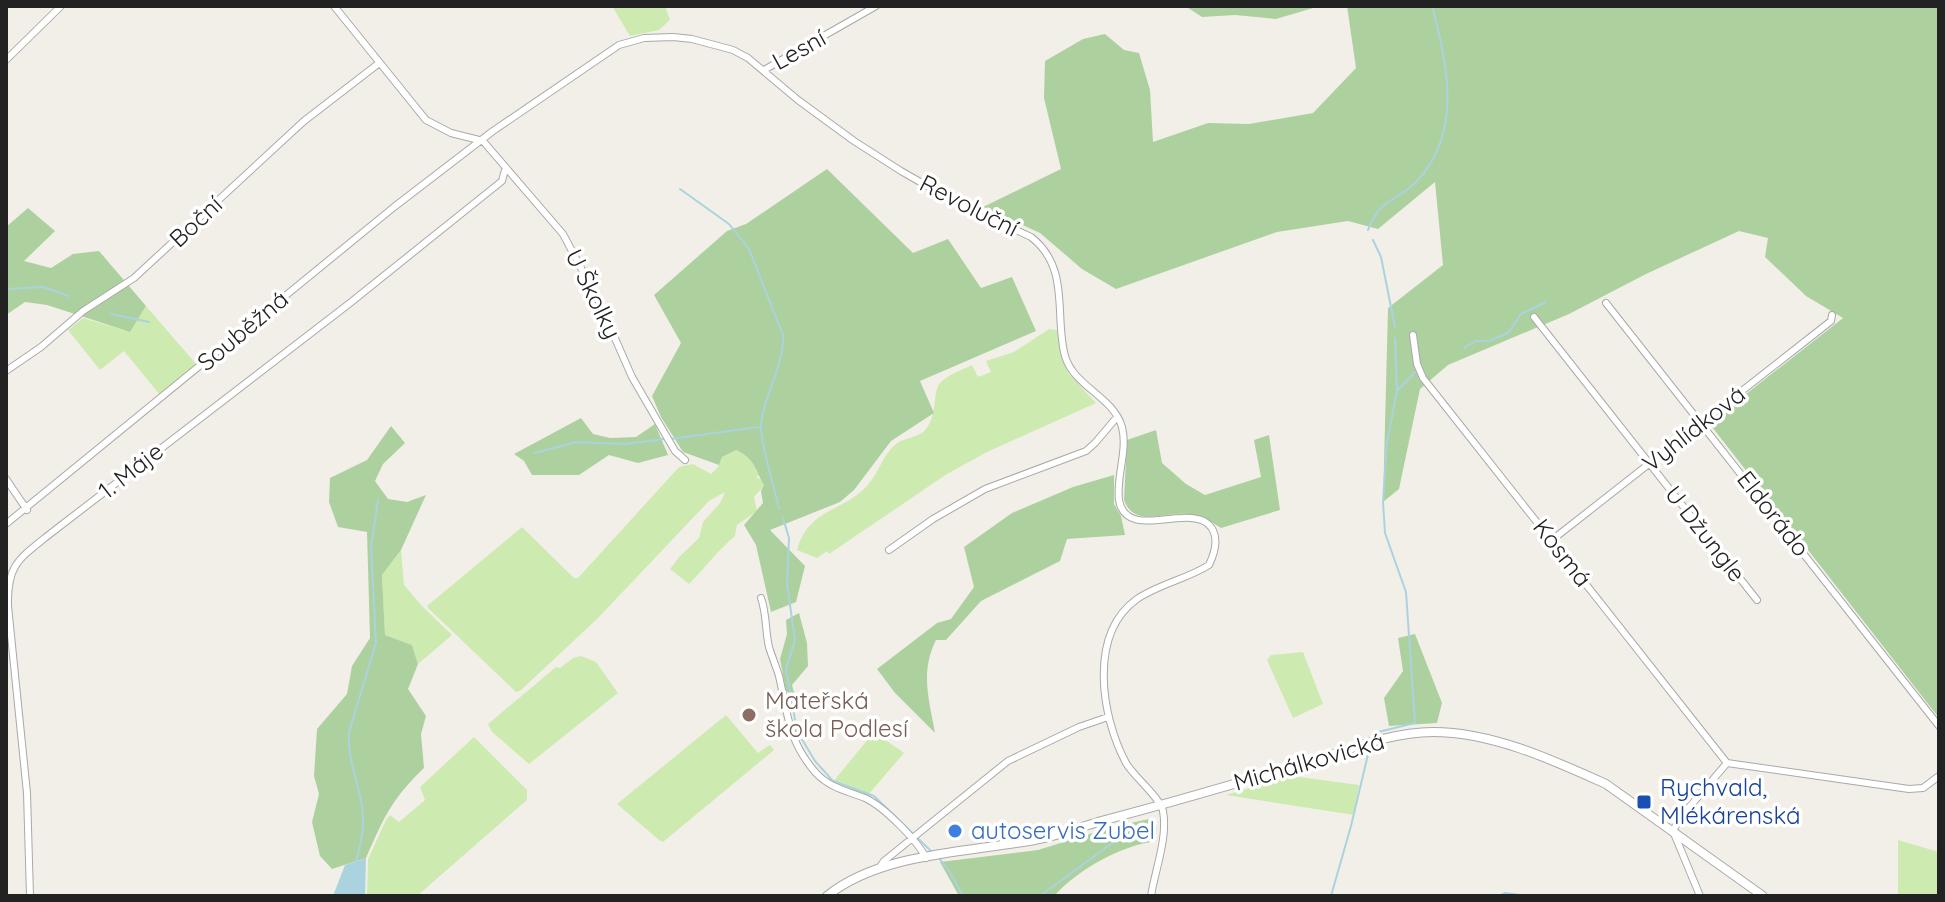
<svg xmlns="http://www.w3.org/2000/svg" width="1945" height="902" viewBox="0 0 1945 902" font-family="Quicksand,sans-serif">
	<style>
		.grass { fill: #cdebb0 }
		.forest { fill: #add19e }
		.water { fill: #aad3df }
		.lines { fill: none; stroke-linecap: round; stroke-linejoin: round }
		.stream { stroke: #aad3df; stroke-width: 2 }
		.minor-casing { stroke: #a9a9a9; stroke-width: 8 }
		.tertiary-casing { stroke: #a9a9a9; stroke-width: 10 }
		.minor { stroke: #fff; stroke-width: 6 }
		.tertiary { stroke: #fff; stroke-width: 8 }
		.education-dot { fill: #8d6e63; stroke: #fff; stroke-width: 3 }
		.transit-dot { fill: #1a4fb4; stroke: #fff; stroke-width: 3 }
		.shop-dot { fill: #3f7fe0; stroke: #fff; stroke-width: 3 }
		.labels { text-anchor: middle; stroke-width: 7; stroke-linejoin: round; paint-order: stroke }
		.street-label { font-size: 24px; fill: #222; stroke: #fff }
		.education-label { font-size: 24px; fill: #785e54; stroke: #fff; text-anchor: start }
		.transit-label { font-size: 24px; fill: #164399; stroke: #fff; text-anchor: start }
		.shop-label { font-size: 24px; fill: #366cbe; stroke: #fff; text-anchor: start }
	</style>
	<rect width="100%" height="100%" fill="#f2efe9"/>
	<path class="grass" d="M612,6H665L670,20L659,30L630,36Z
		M146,306L197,365L160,395L124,351L100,370L68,330L83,318L130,332Z
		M1049,329L1057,330L1062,359L1069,374L1096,403L987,452L947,474L829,554L827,551L817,558L797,550C809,508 841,513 867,486C880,472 883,452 899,442C908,437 920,437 926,429C938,413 932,392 940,383C947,375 962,370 972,365L978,377L991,372L986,361L1014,352Z
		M736,450L748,455L759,475L756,477L762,480L764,486L754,497L757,511L737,525L735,536C718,550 705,568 689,584L670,569L679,557L699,538L703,522L720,503L725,492L709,501L597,619L520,691L516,692L429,609L427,606L522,527L574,578H578L679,467L693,464L711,474L718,467L722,457Z
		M401,550L404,585L423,607L452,635L418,664L412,645L385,635L382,575Z
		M1303,652L1323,704L1293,718L1267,660L1271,655Z
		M581,656L596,662L618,693L529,764L492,732L488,724L556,667L560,668L573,658Z
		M726,715L758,753L770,745L774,750L663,842L659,840L617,804Z
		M874,732L904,753L868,795L832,783Z
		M474,737L527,790V800L417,896H367L368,859L386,820L390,815L399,822L425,800L420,787Z
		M1299,773V777L1359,785L1354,815L1226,795Z
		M1898,840L1939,852V896H1898Z"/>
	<path class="forest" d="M1185,6H1320L1276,19L1235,15L1202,17Z
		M1347,6H1939V718L1709,423L1843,318L1806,296L1765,257L1768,238L1739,231L1646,274L1569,314L1448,365L1420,389L1399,489L1383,502L1388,308L1443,265L1435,182L1378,229L1348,221L1277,232L1116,289L1082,269L1040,233L983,207L1061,169L1044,98L1045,61L1083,39L1105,34L1124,50L1139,53L1150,90L1153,142L1208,123L1249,124L1313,113L1356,68Z
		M827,169L913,253L948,239L981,288L1012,277L1036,331L920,381L934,413L891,441L854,490L840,502L770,530L805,566L796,602L771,612L756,545L744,525L763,503L761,491L764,485C756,472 755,458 736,450L722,457L719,465L683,452L661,417L652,396L681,343L654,295L727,231L746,224Z
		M28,208L55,231L24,261L51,268L73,254L99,251L146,306L130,332L47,305L25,302L6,315V227Z
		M581,418L593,434L610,438L636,437L655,424L668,455L638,463L609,455L579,475H532L524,461L514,454Z
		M391,426L405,443L383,464L375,481L388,499L407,502L426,495L401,550L382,575L385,635L412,645L418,664L408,689L426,716L421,734L424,768C391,800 384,817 366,858L332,869L320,856L312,822L319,794L314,776L317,729L347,694L352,666L370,638L367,532L338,527L329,502L330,478L367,460Z
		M1156,430L1162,463L1186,484L1205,495L1261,477L1254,440L1269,435L1280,510L1221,528C1209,520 1200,515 1186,514C1164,512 1134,528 1124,500L1127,440Z
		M1114,475V504L1121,516L1125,535L1067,539L1060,561L981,601L946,640H936C920,672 929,699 935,733L895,693L877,669L937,623L951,619L974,587L964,547L1012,513L1073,487Z
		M799,613L807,643L808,666L792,685L795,697L786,691L780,659L787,634L786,620Z
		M1415,634L1442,703L1437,723L1389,726L1384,698L1403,671L1398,638Z
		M1149,819L1157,826L1156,841C1120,846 1079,869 1054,896H959L940,862L1038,850L1112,827Z"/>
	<path class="water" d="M366,858L365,896H333L345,865Z"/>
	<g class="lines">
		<path class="stream" d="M680,189L729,224L749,249L783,335C784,369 761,400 761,428C762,450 774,485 779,509
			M1368,230C1380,198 1394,203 1415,183C1463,135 1448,65 1432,6
			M1373,240L1381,257L1395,327
			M6,289L43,287L69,296
			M111,314L149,322
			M1464,348L1476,341H1489L1508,333L1521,314L1546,302
			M1397,391L1417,370
			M670,439L759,427
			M535,453L576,442L625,444L664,439
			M783,518L789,538L787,584L795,640L786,669L797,731L815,761L833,781L874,796L931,851
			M1372,740L1374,733L1415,723L1406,592L1385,533L1383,502L1387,442L1397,391L1395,338
			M939,858L950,872L963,896
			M355,864C361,845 365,827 362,807C358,782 347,757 349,732L376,643L371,548L378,500
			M1040,896L1119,838L1141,833
			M1331,896L1351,826L1370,746
			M1499,896L1505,893L1528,896"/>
		<defs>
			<path id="minor" d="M334,6L426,120L451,133L483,141
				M6,60L61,6
				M764,70L876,6
				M483,141L563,234L599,302L632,377L675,451L685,460
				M1606,303L1939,726
				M1534,317L1757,600
				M1413,335L1417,364L1423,378L1727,763L1909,789L1923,788L1939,776
				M6,371L41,347L83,311L134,278L304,121L378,64
				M6,479L27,510
				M6,524L394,207L493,131L619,45L644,38L673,37L692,39L733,50L748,58L798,100L854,141L901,171L948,198L1031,237C1071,268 1054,316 1065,356C1074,387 1113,396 1122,427C1128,451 1116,476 1119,500C1124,531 1161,518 1182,518C1216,516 1222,538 1209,565C1187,579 1159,584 1137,599C1088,634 1101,716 1126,763C1134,777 1160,797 1163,811C1168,838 1155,870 1151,896
				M1552,540L1831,321L1832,315
				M889,550L933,519L985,489L1086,451L1095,443L1117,417
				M761,598C767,615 765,630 769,647C772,657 776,666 779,676C788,715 788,741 816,773C830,788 847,791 865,798C883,806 917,840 926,858
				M879,868L884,861L1008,761L1079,727L1108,717
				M30,896L27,793L8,606C7,567 17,560 46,537L350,303L502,181L505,170
				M1700,896L1673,831L1680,818L1727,763"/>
			<path id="tertiary" d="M827,896C879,854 965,852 1029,841C1055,837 1080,827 1105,820C1174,802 1241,782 1309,762C1348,750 1391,732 1433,732C1492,732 1553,760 1606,784L1763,896"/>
		</defs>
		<use href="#minor" class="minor-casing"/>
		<use href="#tertiary" class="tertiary-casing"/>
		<use href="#minor" class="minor"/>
		<use href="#tertiary" class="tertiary"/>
	</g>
	<circle class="education-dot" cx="749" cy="715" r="8"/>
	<rect class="transit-dot" x="1636" y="794" width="16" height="16" rx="4"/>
	<circle class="shop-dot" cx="955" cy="831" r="8"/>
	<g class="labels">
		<g class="street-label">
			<text transform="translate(799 50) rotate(-29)" y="8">Lesní</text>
			<text transform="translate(969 206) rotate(27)" y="8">Revoluční</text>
			<text transform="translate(196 222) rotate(-43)" y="8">Boční</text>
			<text transform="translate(593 294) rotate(64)" y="8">U Školky</text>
			<text transform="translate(243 331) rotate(-40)" y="8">Souběžná</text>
			<text transform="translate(1694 429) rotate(-38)" y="8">Vyhlídková</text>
			<text transform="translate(131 471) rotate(-38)" y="8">1. Máje</text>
			<text transform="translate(1773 514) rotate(52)" y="8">Eldorádo</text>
			<text transform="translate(1705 534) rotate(52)" y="8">U Džungle</text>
			<text transform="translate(1562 553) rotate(52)" y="8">Kosmá</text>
			<text transform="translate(1309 762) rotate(-16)" y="8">Michálkovická</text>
		</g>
		<g class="education-label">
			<text x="765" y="709">Mateřská<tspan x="765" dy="28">škola Podlesí</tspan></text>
		</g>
		<g class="transit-label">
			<text x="1660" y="796">Rychvald,<tspan x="1660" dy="28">Mlékárenská</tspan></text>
		</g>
		<g class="shop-label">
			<text x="971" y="839">autoservis Zubel</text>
		</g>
	</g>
	<rect width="1945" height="902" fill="none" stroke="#222222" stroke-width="16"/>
</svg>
